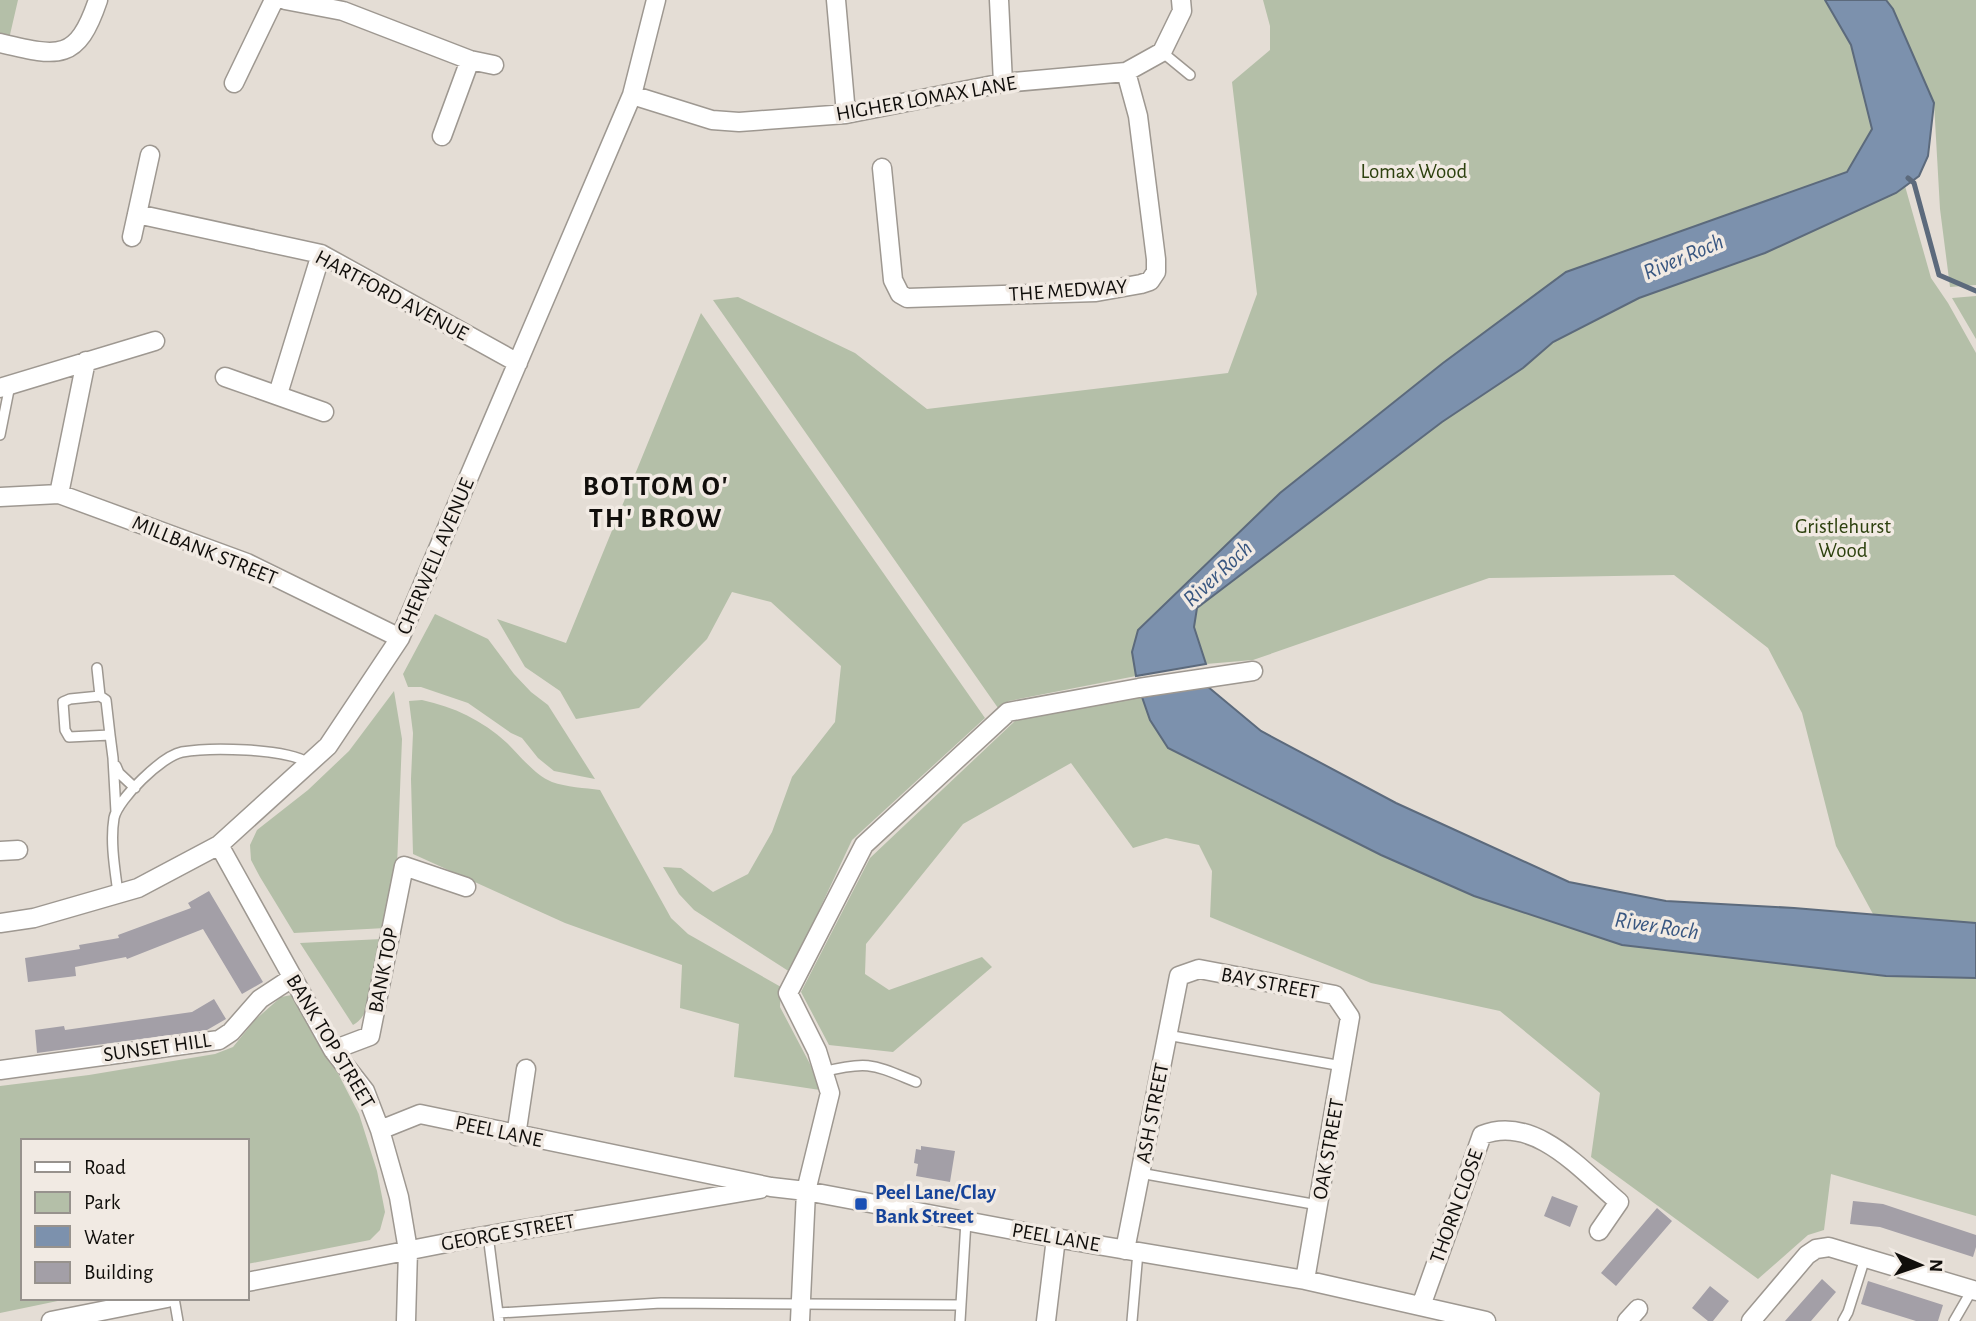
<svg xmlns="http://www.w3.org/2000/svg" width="1976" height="1321" viewBox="0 0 1976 1321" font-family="'Alegreya Sans',sans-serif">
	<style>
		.green { fill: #b4bfa8 }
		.water { fill: #7c91ad; stroke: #5c6a7c; stroke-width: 2 }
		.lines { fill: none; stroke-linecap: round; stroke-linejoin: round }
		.stream { stroke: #5c6a7c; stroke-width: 5 }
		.building { fill: #a39fa7 }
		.service-casing { stroke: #9e9891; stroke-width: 12 }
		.minor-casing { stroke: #9e9891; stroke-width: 21 }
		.service { stroke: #fff; stroke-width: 9 }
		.minor { stroke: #fff; stroke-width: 18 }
		.transit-dot { fill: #1a4fb4; stroke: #f1eae3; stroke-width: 2.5 }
		.labels { text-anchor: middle; stroke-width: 7; stroke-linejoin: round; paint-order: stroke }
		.street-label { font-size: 21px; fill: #100e0b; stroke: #f1eae3 }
		.park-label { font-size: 21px; fill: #2d410e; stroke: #f1eae3 }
		.transit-label { font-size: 21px; font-weight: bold; fill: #164399; stroke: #f1eae3; text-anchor: start }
		.water-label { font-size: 23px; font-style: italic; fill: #395781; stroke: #f1eae3 }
		.district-label { font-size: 28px; font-weight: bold; letter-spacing: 2px; fill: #100e0b; stroke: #f1eae3 }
	</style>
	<rect width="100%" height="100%" fill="#e4ddd5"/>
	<path class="green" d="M0,0H18L9,39L0,36Z
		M1263,0H1825L1851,45L1872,129L1847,172L1566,272L1443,363L1280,493L1138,630L1132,652L1136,676L1009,701L998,708L713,300L738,297L855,353L927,409L1228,373L1257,294L1232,82L1270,50V26Z
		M1886,0H1976V285L1950,287L1940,209L1934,103L1893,9Z
		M1905,186L1931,278L1948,303L1976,353V923L1873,914L1836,846L1802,713L1768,648L1674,575L1489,578L1253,660L1206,664L1194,627L1197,608L1442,422L1523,368L1553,342L1639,298L1765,253L1896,193Z
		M1976,296V339L1952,298Z
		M701,313L985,718L852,840L790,972L694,910L679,894L663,867L681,868L713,892L748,874L772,832L792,777L835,722L841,666L771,602L732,592L707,639L639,708L576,719L560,691L525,667L497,619L566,643Z
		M435,614L488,639L514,674L531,692L548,705L595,779L554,771L538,758L522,738L511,733L468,703L421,687H408L403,674Z
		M394,691L402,739L397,866L385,928L294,933L260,877L251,860L250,845L257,830L308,790L349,751Z
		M1142,697L1150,720L1381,855L1474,896L1622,945L1886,976L1976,978V1216L1831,1174L1824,1230L1808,1235L1758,1279L1591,1157L1600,1093L1500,1011L1371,983L1210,917L1212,871L1199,845L1166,838L1133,848L1071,763L963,824L866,944L865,974L889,990L982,957L992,967L893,1052L829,1045L801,992L870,858L1016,720Z
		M422,700C454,707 482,720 507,743C520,756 535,775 552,782C566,787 585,788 600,790L671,918L688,934L781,987L780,1007L810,1064L820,1090L734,1077L739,1024L680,1008L682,965L565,923L413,854L411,779L413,733L409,701Z
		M382,939C378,963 375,1014 353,1025L300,943Z
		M297,994L359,1114L377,1171L385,1212L380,1230L370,1240L247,1264V1141H23V1298H72L0,1313V1086L89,1075L215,1054L233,1047L255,1020L281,997Z"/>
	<path class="water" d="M1825,0H1886L1893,9L1934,103L1928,156L1919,176L1896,193L1765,253L1639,298L1553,342L1523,368L1442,422L1197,608L1194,627L1206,664L1136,676L1132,652L1138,630L1280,493L1443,363L1566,272L1847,172L1872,129L1851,45Z
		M1207,686L1261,731L1396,803L1569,882L1666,901L1794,908L1976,923V978L1886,976L1622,945L1474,896L1381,855L1168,748L1150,720L1142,697Z"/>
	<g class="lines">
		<path class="stream" d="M1908,178L1914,183L1939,275L1976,291"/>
	</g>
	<path class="building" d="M209,891L263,982L242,994L203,929L127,959L126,957L75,967L76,976L28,982L25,958L80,949L79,945L119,938L118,935L191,908L188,903Z
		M214,999L226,1019L207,1030L37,1053L35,1030L64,1026L65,1030L192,1012Z
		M921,1146L955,1151L950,1182L916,1176L918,1164L914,1163L916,1149L921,1150Z
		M1552,1196L1578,1206L1570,1227L1544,1216Z
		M1853,1201L1883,1204L1976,1235V1247L1973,1257L1880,1227L1850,1224Z
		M1657,1208L1672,1221L1616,1286L1601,1273Z
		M1822,1279L1836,1292L1811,1321H1785Z
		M1868,1281L1943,1305L1938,1321H1916L1861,1304Z
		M1710,1286L1729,1301L1713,1321H1708L1692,1308Z"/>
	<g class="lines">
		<defs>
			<path id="service" d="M1162,52L1190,75
				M0,435L10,385
				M97,668L100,696
				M110,735L106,700L100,696L70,699L63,702L65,730L69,737L110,735L113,758L116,812
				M116,766L119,773L135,788
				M118,893C115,870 110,842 114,818C118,799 162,756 182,752C210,747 284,748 309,763
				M1167,1035L1342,1066
				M823,1072C869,1060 874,1065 916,1082
				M1140,1173L1318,1205
				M488,1235L499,1321
				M174,1298L178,1321
				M498,1313L661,1303L961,1305
				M960,1321L966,1221
				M1132,1321L1138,1252
				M1843,1321L1848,1312L1865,1258
				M1954,1321L1972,1290"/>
			<path id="minor" d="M285,0L343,11L470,60L494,65
				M836,0L846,114
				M999,0L1003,83
				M0,43C59,57 77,62 98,0
				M234,83L274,0
				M632,95L712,120L739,122L846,114L1003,83L1126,72L1162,52L1182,11L1181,0
				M442,136L470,60
				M882,168L893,280L900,294L907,298L1096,292L1141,284L1150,281L1156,272V259L1138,116L1126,72
				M137,214L321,254L518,363
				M132,237L150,155
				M225,377L324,412
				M0,388L155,341
				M278,394L321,254
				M59,494L86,361
				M0,497L59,494L247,563L400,638
				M219,845L333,1050L365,1091L380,1130L399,1197L408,1250L406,1321
				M0,851L18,850
				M0,923L34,918L138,888L219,845L328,746L400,638L632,95L656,0
				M333,1050L370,1036L404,866L466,887
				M0,1070L219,1040L231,1032L260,999L292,978
				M380,1130L420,1114L771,1187L806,1191L1056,1238L1305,1280L1486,1321
				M516,1136L526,1069
				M1125,1250L1179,976L1199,969L1335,995L1350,1017L1305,1280
				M247,1282L467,1239L760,1189
				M1421,1306L1482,1135C1535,1114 1582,1171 1619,1202L1599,1231
				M51,1321L167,1298
				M800,1321L806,1191L830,1093L817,1051L788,993L864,845L1008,712L1139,688L1253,671
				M1046,1321L1056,1238
				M1627,1321L1638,1309
				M1751,1321L1807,1255L1816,1249L1829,1247L1976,1291"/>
		</defs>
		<use href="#service" class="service-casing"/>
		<use href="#minor" class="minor-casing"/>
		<use href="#service" class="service"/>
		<use href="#minor" class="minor"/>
	</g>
	<rect class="transit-dot" x="854" y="1197" width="14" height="14" rx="3.5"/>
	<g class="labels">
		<g class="street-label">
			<text transform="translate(926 98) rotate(-10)" y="7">HIGHER LOMAX LANE</text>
			<text transform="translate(1068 290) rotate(-4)" y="7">THE MEDWAY</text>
			<text transform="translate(392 295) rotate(28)" y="7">HARTFORD AVENUE</text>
			<text transform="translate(205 550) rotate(22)" y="7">MILLBANK STREET</text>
			<text transform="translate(435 556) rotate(-67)" y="7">CHERWELL AVENUE</text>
			<text transform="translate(383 970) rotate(-79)" y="7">BANK TOP</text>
			<text transform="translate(1270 983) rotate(11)" y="7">BAY STREET</text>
			<text transform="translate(331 1041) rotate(59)" y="7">BANK TOP STREET</text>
			<text transform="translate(157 1047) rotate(-8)" y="7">SUNSET HILL</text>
			<text transform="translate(1152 1113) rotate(-79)" y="7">ASH STREET</text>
			<text transform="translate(499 1131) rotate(12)" y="7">PEEL LANE</text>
			<text transform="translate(1328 1149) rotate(-80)" y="7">OAK STREET</text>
			<text transform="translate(1456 1206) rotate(-70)" y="7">THORN CLOSE</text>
			<text transform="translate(508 1232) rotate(-10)" y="7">GEORGE STREET</text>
			<text transform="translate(1056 1237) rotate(10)" y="7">PEEL LANE</text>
		</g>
		<g class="park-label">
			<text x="1414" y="178">Lomax Wood</text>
			<text x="1843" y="533">Gristlehurst<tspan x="1843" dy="24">Wood</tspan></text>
		</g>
		<g class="transit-label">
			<text x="875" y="1199">Peel Lane/Clay<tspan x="875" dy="24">Bank Street</tspan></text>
		</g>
		<g class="water-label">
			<text transform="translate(1683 256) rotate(-23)" y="8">River Roch</text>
			<text transform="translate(1217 573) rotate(-43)" y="8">River Roch</text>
			<text transform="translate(1657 925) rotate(9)" y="8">River Roch</text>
		</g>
		<g class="district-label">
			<text x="656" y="495">BOTTOM O'<tspan x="656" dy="32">TH' BROW</tspan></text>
		</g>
	</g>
	<rect x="21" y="1139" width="228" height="161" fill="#f1eae3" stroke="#97928d" stroke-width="2"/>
	<rect x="35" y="1162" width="35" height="10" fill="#ffffff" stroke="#97928d" stroke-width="2"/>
	<text x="84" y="1174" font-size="21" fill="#100e0b">Road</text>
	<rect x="35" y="1192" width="35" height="21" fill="#b4bfa8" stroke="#97928d" stroke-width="2"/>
	<text x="84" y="1209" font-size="21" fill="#100e0b">Park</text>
	<rect x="35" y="1226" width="35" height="21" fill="#7c91ad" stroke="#97928d" stroke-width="2"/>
	<text x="84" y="1244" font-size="21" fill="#100e0b">Water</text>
	<rect x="35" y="1262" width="35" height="21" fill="#a39fa7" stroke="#97928d" stroke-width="2"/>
	<text x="84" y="1279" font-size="21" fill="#100e0b">Building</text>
	<g transform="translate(1920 1265) rotate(92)" stroke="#f1eae3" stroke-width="5" paint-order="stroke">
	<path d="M0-5L12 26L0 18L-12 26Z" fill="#100e0b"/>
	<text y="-10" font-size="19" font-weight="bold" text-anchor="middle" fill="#100e0b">N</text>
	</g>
</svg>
